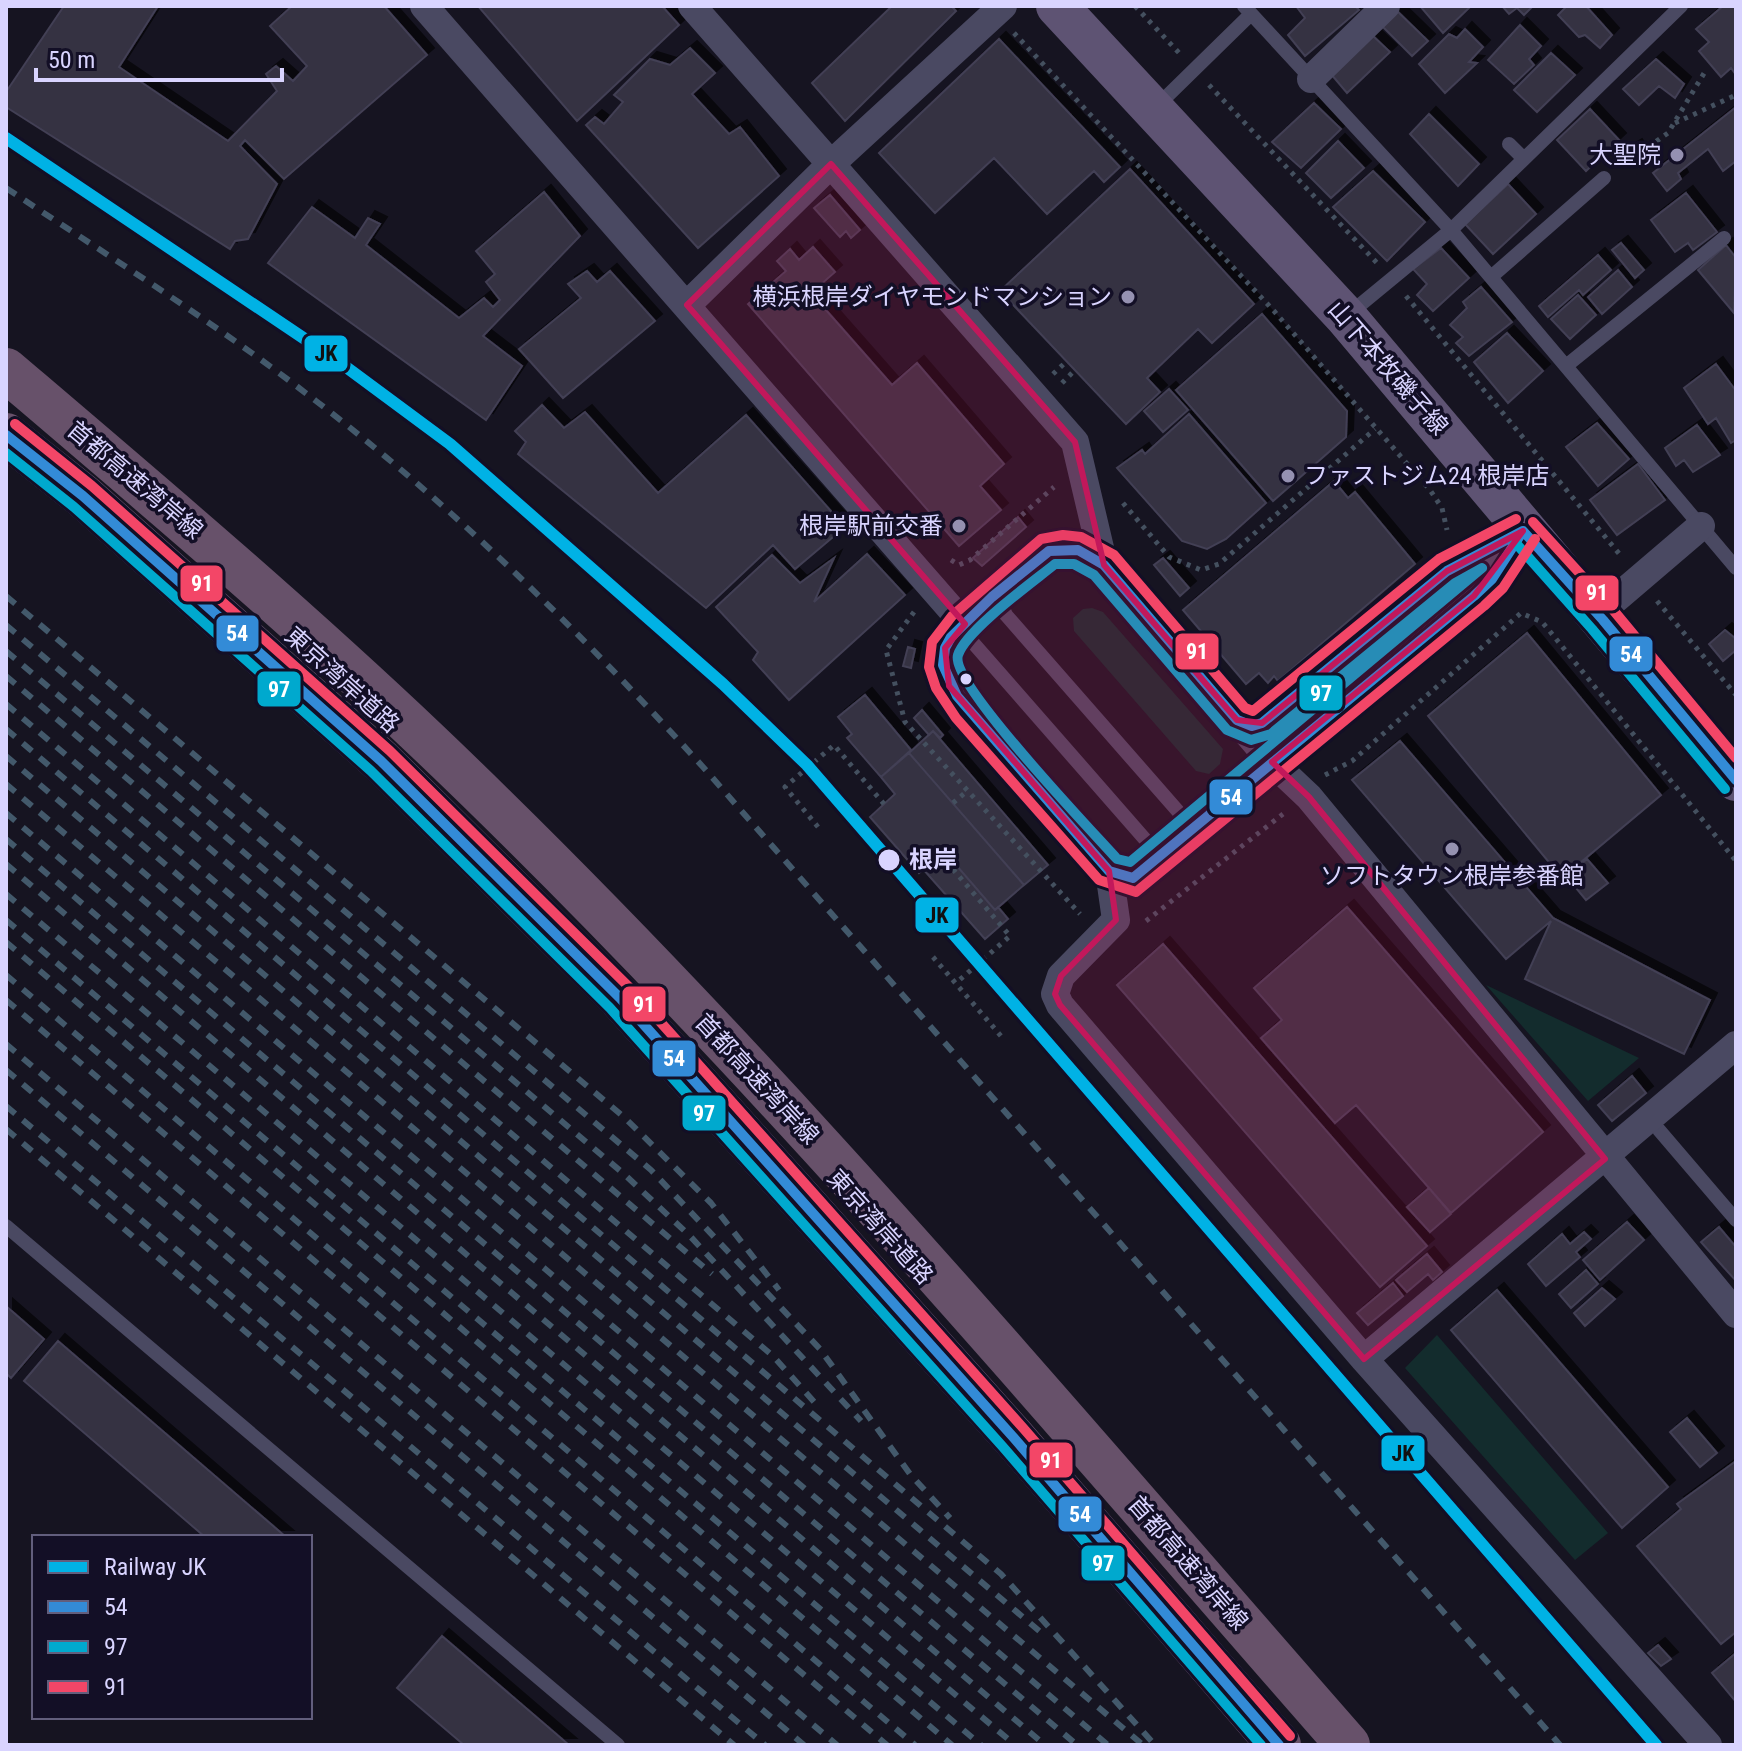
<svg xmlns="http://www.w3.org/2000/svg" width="1742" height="1751" viewBox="0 0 1742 1751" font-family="'Roboto Condensed','Noto Sans JP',sans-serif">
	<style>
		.green { fill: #132c2d }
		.building { fill: #343243; stroke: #433f54; stroke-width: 2; filter: url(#shadow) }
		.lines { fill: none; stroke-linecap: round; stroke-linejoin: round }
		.path { stroke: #44505f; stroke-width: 5; stroke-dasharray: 4 6; stroke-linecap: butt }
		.lane { stroke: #4a4962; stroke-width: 14 }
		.street { stroke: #4a4962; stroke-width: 28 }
		.primary { stroke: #5e5373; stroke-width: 42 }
		.highway { stroke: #67516a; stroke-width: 44 }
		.rail { stroke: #43596b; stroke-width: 6; stroke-dasharray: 12 10; stroke-linecap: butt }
		.bus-1-casing { stroke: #130f26; stroke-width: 16 }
		.bus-2-casing { stroke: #130f26; stroke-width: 16 }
		.bus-3-casing { stroke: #130f26; stroke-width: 16 }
		.bus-1 { stroke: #338bd7; stroke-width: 10 }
		.bus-2 { stroke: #00a9ce; stroke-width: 10 }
		.bus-3 { stroke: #f34667; stroke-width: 10 }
		.rail-1-casing { stroke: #130f26; stroke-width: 18 }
		.rail-1 { stroke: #00b2e5; stroke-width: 12 }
		.marked { fill: #c2185b; fill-opacity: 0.2; stroke: #c2185b; stroke-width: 6; stroke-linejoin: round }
		.poi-dot { fill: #9591b1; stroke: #130f26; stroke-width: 3 }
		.bus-dot { fill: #d9d4ff; stroke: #130f26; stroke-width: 3 }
		.labels { text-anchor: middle; stroke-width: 7; stroke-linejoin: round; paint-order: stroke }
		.poi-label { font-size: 24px; fill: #d9d4ff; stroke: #130f26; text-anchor: end }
		.street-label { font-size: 24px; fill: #d9d4ff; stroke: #130f26 }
		.stop-label { font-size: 24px; font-weight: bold; fill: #d9d4ff; stroke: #130f26; text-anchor: start }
		.line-badge { stroke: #130f26; stroke-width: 3 }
		.badge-label { font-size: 22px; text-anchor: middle; font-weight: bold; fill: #fff }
		.pale-badge-label { font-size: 22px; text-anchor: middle; font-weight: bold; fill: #111 }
	</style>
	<defs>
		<filter id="shadow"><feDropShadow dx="7" dy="-7" stdDeviation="0" flood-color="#0009"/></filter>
	</defs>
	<rect width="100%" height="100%" fill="#161421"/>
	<path class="green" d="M1092,608L1103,612L1223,749L1220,764L1209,774L1196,771L1074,631L1073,618L1083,609Z
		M1486,985L1639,1058L1588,1101Z
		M1437,1335L1608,1533L1575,1560L1405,1368Z"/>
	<path class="building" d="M64,6H158L119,67L228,141L277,91L266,74L276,66L293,81L307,66L270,26L292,6H384L427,55L284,179L245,140L240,146L277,184L248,239L235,241L230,249L6,107V92Z
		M478,6H662L679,25L577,121Z
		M892,6H951L956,11L845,121L812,83Z
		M1296,6H1355L1359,10L1305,56L1288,35L1305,18Z
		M1420,6H1471L1443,33Z
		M1502,6H1533L1524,15L1517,8L1509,14Z
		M1567,6H1586L1612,35L1600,48L1585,35L1579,37L1558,15Z
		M1723,6H1736V75L1731,68L1721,77L1699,51L1709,42L1696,29Z
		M1394,8L1428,41L1412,56L1379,23Z
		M1520,25L1541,46L1529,59L1534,65L1514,84L1488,60Z
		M1465,29L1483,47L1469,62L1477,63L1445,93L1419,64L1449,34L1457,38Z
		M1372,35L1390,52L1347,93L1331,74Z
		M999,39L1120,167L1104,182L1094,171L1047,214L994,158L935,213L879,153Z
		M690,48L715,73L692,94L729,134L740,127L779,176L698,248L586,125L595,117L604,124L623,102L614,95L650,59L670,65Z
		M1551,53L1575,75L1537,112L1514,90Z
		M1656,59L1684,84L1675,98L1659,86L1639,105L1623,89Z
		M1314,103L1341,129L1301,168L1272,142Z
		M1736,107V161L1723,171L1708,149L1678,173L1681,179L1667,191L1653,173Z
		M1590,109L1619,140L1586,171L1557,140Z
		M1429,114L1479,164L1458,186L1410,134Z
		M1338,141L1364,168L1331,198L1306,173Z
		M1635,146L1646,162L1639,167L1627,151Z
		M1130,169L1254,304L1212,343L1198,329L1147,378L1160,392L1126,424L1000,291Z
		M1373,171L1425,222L1387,261L1333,207Z
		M1508,184L1536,214L1493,254L1465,224Z
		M544,192L580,236L483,336L522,366L486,420L268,263L312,207L355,238L368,218L380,224L366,245L459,318L484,298L493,307L500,300L486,282L495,274L476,251Z
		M1686,193L1717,232L1693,250L1688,243L1675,252L1651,220Z
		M830,195L860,230L851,238L846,231L840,237L814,208Z
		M1621,243L1644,270L1635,278L1612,250Z
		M1726,245L1736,258L1734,313L1698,270Z
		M813,247L835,272L811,293L892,385L917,363L1004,464L980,486L1001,510L959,546L748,304L786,271L777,261L790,249L799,260Z
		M1441,248L1469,278L1433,311L1417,295L1427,284L1413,269Z
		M1598,255L1611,270L1583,295L1579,290L1548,317L1539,306Z
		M1618,270L1632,287L1602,314L1588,297Z
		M587,271L597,282L610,271L655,321L563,398L519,349L581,298L568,284Z
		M1481,287L1512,322L1469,356L1456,343L1463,337L1450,325L1467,308L1463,302Z
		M1578,295L1596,315L1570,339L1551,319Z
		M1262,314L1347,411L1346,437L1273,501L1176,390Z
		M1507,333L1543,371L1508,403L1474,362Z
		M1716,364L1736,391V440L1731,443L1716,418L1708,424L1684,388Z
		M1169,389L1188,410L1163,432L1144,411Z
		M542,405L564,428L585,412L658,493L746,415L845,527L795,569L773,545L706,608L518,454L526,442L515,431Z
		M1189,414L1266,503L1226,539L1207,549L1182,541L1117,468L1142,450L1145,454Z
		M1597,423L1629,459L1598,486L1566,447Z
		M1697,425L1720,455L1693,472L1684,460L1676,466L1665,448Z
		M1638,464L1665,500L1617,535L1590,500Z
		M1334,481L1348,498L1355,492L1415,564L1278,681L1274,676L1268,683L1259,673L1246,684L1183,610Z
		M1018,517L1026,527L982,566L973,558Z
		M867,554L905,595L789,700L753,660L758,652L716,607L772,555L800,583L834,558L814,602Z
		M1163,558L1189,588L1180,596L1154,565Z
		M1725,630L1736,639V650L1723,661L1709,644Z
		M1527,633L1661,795L1562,878L1428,716Z
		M908,647L915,649L911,668L903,666Z
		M865,695L911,750L881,777L847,738L852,734L838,717Z
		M922,710L943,735L940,738L933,731L929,735L914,718Z
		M933,731L1048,865L1024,885L909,753Z
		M1400,741L1553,918L1710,1000L1684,1054L1525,979L1551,921L1506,959L1352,780Z
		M909,753L1024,885L995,910L944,851L919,873L870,817L895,794L881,777Z
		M944,851L995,910L998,907L1008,919L985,939L923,869Z
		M1587,859L1608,883L1586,900L1566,876Z
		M1347,907L1543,1132L1451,1213L1356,1105L1335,1123L1261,1038L1282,1020L1254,988Z
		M1163,944L1427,1246L1380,1287L1117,985Z
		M1632,1076L1646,1093L1612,1121L1598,1105Z
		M1429,1188L1451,1214L1430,1232L1407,1207Z
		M1627,1222L1644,1240L1600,1280L1583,1260Z
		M1719,1227L1736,1247V1281L1701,1242Z
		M1584,1232L1591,1239L1576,1252L1580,1257L1546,1286L1528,1264L1562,1234L1570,1244Z
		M1427,1254L1442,1272L1433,1280L1428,1274L1407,1292L1396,1280Z
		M1586,1270L1598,1284L1571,1308L1559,1294Z
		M1393,1283L1403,1296L1368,1325L1357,1313Z
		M1602,1288L1615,1299L1585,1326L1574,1313Z
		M1497,1290L1668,1487L1622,1528L1451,1330Z
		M6,1306L44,1339L11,1378L6,1373Z
		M58,1341L286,1537H205L24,1381Z
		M1687,1418L1717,1453L1700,1467L1670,1432Z
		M1736,1461V1632L1721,1644L1637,1546L1681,1509L1677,1504Z
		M442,1636L569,1745H464L397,1688Z
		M1658,1645L1671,1659L1661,1666L1648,1653Z
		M1736,1653V1702L1712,1673Z"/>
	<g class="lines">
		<path class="path" d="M1135,6L1181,55
			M1014,33L1274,311L1430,490L1442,508L1447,530
			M1209,85L1378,264
			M1675,123L1736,95
			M1640,153L1668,133L1706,70
			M1621,166L1632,158
			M1406,296L1621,556
			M1053,374L1067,361
			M1062,383L1075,370
			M1123,503L1169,557L1201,570L1219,564L1375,429
			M951,560L959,565L970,560L1054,487
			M1657,601L1736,695
			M914,612L886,650L905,722L1080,914
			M1325,775L1352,761L1521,613L1542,622L1548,629L1736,861
			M953,803L966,792
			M818,827L785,787L834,745L884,804
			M940,854L1010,936L956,983
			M1146,921L1283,814
			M933,957L1001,1036"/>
		<path class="lane" d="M1244,6L1451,230L1736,568
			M1157,106L1251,14
			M1509,144L1523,158
			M1491,277L1604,178
			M1349,314L1451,230L1681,6
			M1566,366L1724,238
			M997,594L1006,615L1183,817L1198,822
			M961,629L1150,845L1165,850
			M1659,1130L1736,1220
			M6,1226L618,1745"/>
		<path class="street" d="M424,6L965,625
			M692,6L1075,442L1104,565
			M1311,79L1386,6
			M687,305L831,164L1003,6
			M1523,531L1492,579L1474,596C1360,689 1245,782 1133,878L1109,871L967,710C955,693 936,671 945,648C955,623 1026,570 1049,551C1071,545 1086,551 1104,565L1272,762L1309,797L1736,1314
			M1598,614L1701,526
			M1237,720L1252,726L1262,723L1447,571L1522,532
			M1109,871L1116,920L1061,976L1055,994L1060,1005L1364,1359L1708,1745
			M1364,1359L1736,1045"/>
		<path class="primary" d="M1057,6L1346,317L1736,780"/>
		<path class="highway" d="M6,370C148,491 291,612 427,741C756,1054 1049,1404 1348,1745
			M6,435L83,496L381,761L620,998L1014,1438L1279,1745"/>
		<path class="rail" d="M6,188C110,257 217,324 316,401C458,510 583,635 703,767L1560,1745
			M6,596L625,1118L711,1203L779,1290
			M6,625L651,1170L820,1349L910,1474L950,1518
			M6,651L624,1174L690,1236L861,1421
			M6,676L712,1274
			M6,704L773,1356L817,1405
			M6,729L1001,1574L1155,1745
			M6,756L1044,1635
			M6,784L1143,1745
			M6,813L1108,1745
			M6,839L1077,1745
			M6,864L1045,1745
			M6,894L1015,1745
			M6,920L981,1745
			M6,942L952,1745
			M6,975L915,1745
			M6,1000L887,1745
			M6,1044L837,1745
			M6,1070L804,1745
			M6,1106L765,1745
			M6,1129L734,1745"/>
		<defs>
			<path id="bus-1" d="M6,435L83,496L381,761L620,998L1014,1438L1279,1745
				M1523,531L1492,579L1474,596L1133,878L1109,871L957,696L943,665L945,648L951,637L992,597L1049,551L1078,550L1104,565L1237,720L1252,726L1262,723L1447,571Z
				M1523,531L1603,620L1736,780"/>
			<path id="bus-2" d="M6,453L74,507L371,771L610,1008L1003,1447L1261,1745
				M1513,540L1592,629L1725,789
				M1055,564H1074L1094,575L1227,730L1251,740L1271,734L1455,583L1482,568L1130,862L1117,859C1092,831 949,682 958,655C966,630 1033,582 1055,564Z"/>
			<path id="bus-3" d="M15,424L92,486L390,751L630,988L1024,1429L1290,1736
				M1516,519L1439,559L1253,711L1245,708L1114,555L1081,537L1063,535L1041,539L952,616L932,642L929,667L936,688L956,718L1099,880L1136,892L1484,606L1503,588L1535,539
				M1533,522L1614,611L1736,758"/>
		</defs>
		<use href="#bus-1" class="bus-1-casing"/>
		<use href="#bus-2" class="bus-2-casing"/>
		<use href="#bus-3" class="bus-3-casing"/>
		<use href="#bus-1" class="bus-1"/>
		<use href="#bus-2" class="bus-2"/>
		<use href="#bus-3" class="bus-3"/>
		<defs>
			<path id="rail-1" d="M6,138L342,364L450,444L723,684L807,765L1656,1745"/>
		</defs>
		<use href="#rail-1" class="rail-1-casing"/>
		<use href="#rail-1" class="rail-1"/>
	</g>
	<path class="marked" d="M831,164L1075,442L1104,565L1237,720L1262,723L1447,571L1523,531L1474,596L1272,762L1309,797L1605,1159L1364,1359L1060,1005L1055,994L1061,976L1116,920L1109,871L949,686L945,648L965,624L687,305Z"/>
	<g class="poi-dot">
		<circle cx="1677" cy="155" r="8"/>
		<circle cx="1128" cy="297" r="8"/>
		<circle cx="1288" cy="476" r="8"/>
		<circle cx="959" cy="526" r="8"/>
		<circle cx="1452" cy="849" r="8"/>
	</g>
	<g class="bus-dot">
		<circle cx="966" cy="679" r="7"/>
		<circle cx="889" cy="860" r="12"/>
	</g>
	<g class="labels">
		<g class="poi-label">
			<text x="1661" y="163">大聖院</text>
			<text x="1112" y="305">横浜根岸ダイヤモンドマンション</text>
			<text x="1304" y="484" text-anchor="start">ファストジム24 根岸店</text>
			<text x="943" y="534">根岸駅前交番</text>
			<text x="1452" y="884" text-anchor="middle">ソフトタウン根岸参番館</text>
		</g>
		<g class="street-label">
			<text transform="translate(1388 368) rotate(49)" y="8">山下本牧磯子線</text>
			<text transform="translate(135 480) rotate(40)" y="8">首都高速湾岸線</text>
			<text transform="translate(342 680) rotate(42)" y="8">東京湾岸道路</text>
			<text transform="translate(757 1079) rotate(47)" y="8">首都高速湾岸線</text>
			<text transform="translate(880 1227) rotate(48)" y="8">東京湾岸道路</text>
			<text transform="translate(1188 1563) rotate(49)" y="8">首都高速湾岸線</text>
		</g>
		<g class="stop-label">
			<text x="909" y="868">根岸</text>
		</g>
	</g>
	<g class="line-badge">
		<rect x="303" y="334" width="46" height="39" rx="8" fill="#00b2e5"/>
		<rect x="179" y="564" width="45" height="39" rx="8" fill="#f34667"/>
		<rect x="1574" y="574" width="46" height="38" rx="8" fill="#f34667"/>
		<rect x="215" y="614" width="45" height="39" rx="8" fill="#338bd7"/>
		<rect x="1174" y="632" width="46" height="39" rx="8" fill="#f34667"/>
		<rect x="1608" y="635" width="46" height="38" rx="8" fill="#338bd7"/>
		<rect x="256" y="670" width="46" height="38" rx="8" fill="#00a9ce"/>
		<rect x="1298" y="674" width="46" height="38" rx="8" fill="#00a9ce"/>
		<rect x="1208" y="778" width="46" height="38" rx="8" fill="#338bd7"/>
		<rect x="914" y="896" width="46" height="38" rx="8" fill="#00b2e5"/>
		<rect x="621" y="985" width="46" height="38" rx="8" fill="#f34667"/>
		<rect x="651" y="1039" width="46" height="39" rx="8" fill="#338bd7"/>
		<rect x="681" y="1094" width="46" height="38" rx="8" fill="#00a9ce"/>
		<rect x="1380" y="1434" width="46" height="38" rx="8" fill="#00b2e5"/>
		<rect x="1028" y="1441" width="46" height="38" rx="8" fill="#f34667"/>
		<rect x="1057" y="1495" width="46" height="38" rx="8" fill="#338bd7"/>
		<rect x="1080" y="1544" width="46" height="38" rx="8" fill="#00a9ce"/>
	</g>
	<g class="badge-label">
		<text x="202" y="591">91</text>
		<text x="1597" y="600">91</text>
		<text x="237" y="641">54</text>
		<text x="1197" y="659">91</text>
		<text x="1631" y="662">54</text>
		<text x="279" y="697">97</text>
		<text x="1321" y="701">97</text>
		<text x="1231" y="805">54</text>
		<text x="644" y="1012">91</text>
		<text x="674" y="1066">54</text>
		<text x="704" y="1121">97</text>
		<text x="1051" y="1468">91</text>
		<text x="1080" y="1522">54</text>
		<text x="1103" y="1571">97</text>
	</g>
	<g class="pale-badge-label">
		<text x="326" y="361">JK</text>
		<text x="937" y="923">JK</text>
		<text x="1403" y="1461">JK</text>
	</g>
	<rect width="1742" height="1751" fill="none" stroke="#d9d4ff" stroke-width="16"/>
	<rect x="32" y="1535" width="280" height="184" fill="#130f26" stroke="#625e7d" stroke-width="2"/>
	<rect x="48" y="1561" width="40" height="12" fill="#00b2e5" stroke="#625e7d" stroke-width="2"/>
	<text x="104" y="1575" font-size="24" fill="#d9d4ff">Railway JK</text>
	<rect x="48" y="1601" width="40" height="12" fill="#338bd7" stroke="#625e7d" stroke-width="2"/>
	<text x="104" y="1615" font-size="24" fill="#d9d4ff">54</text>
	<rect x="48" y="1641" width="40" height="12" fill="#00a9ce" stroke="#625e7d" stroke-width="2"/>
	<text x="104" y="1655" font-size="24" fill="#d9d4ff">97</text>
	<rect x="48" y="1681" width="40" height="12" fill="#f34667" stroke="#625e7d" stroke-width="2"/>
	<text x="104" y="1695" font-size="24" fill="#d9d4ff">91</text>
	<path d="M36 68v12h246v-12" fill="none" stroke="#d9d4ff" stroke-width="4"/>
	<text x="48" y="68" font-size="24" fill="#d9d4ff" stroke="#130f26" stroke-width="6" paint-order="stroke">50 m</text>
</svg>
